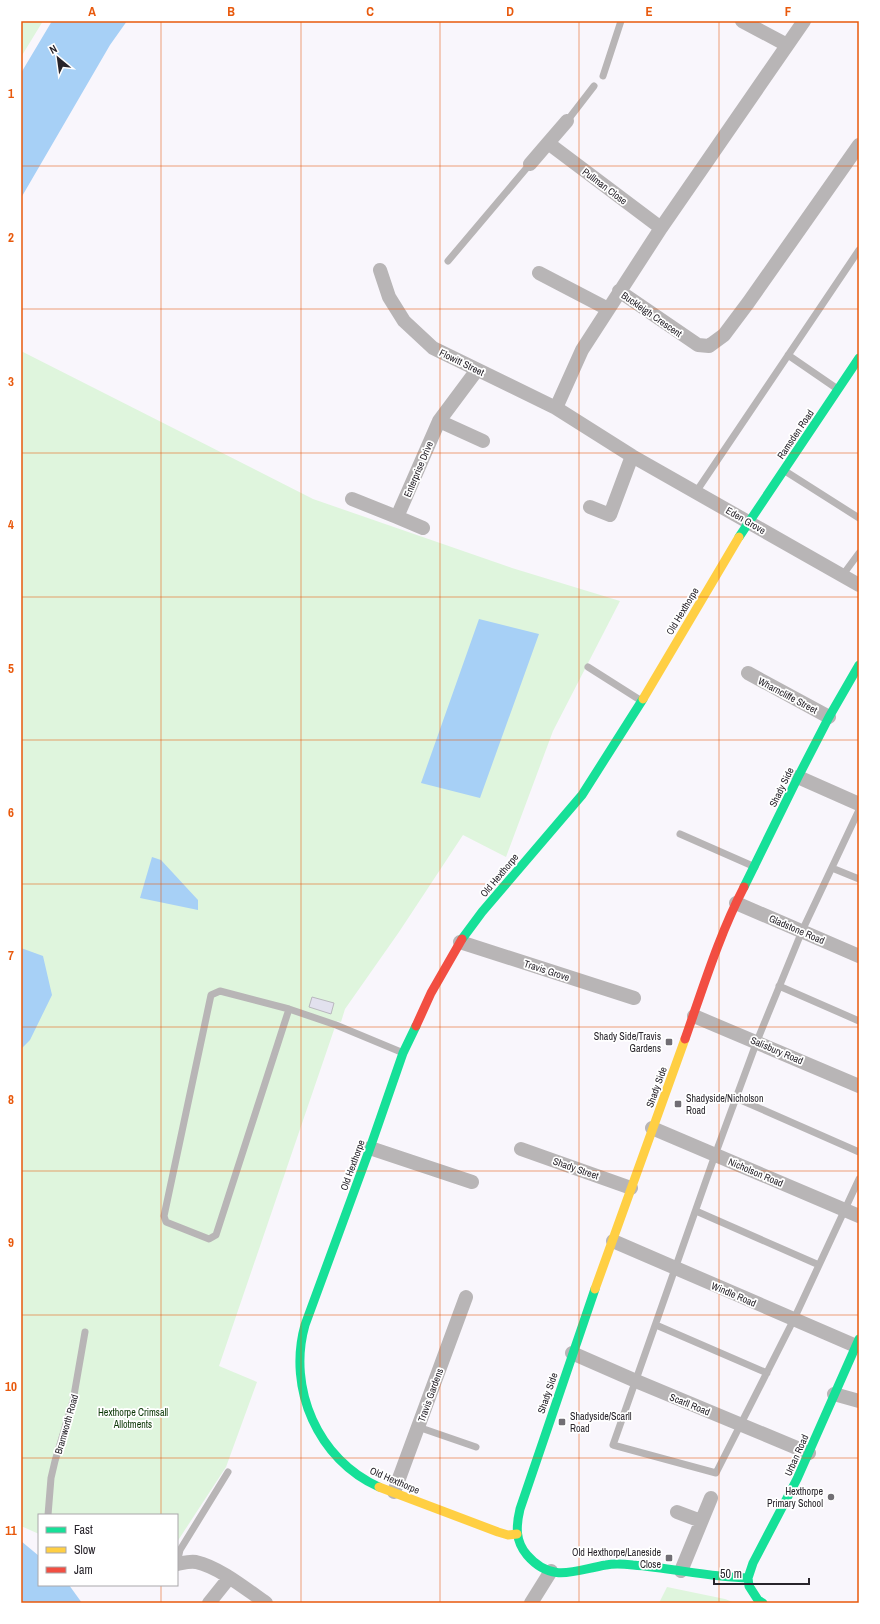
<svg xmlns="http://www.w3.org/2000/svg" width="880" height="1624" viewBox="0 0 880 1624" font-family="'Archivo Narrow',sans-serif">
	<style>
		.green { fill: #dff5dd }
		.water { fill: #a7d0f6 }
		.building { fill: #e2e1ee; stroke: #b9b8be }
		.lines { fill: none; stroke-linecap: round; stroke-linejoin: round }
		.lane { stroke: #b8b5b6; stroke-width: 7 }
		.street { stroke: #b8b5b6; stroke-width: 14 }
		.fast { stroke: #16e098; stroke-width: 9 }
		.slow { stroke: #ffcf43; stroke-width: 9 }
		.jam { stroke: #f24e42; stroke-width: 9 }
		.grid { fill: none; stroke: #e8590c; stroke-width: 1; stroke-opacity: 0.55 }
		.poi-dot { fill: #716e74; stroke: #fff; stroke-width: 1.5 }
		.labels { text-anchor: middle; stroke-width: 3.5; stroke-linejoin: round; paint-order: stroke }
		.street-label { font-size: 10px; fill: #28242b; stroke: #fff }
		.poi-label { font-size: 10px; fill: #28242b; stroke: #fff; text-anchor: end }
		.park-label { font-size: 10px; fill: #093503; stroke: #fff }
		.neatline { fill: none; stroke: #e8590c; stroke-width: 1.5 }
		.grid-label { font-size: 13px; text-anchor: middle; font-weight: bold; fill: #e8590c }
	</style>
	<rect width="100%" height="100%" fill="#f9f6fc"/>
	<path class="green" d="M21,21H43L21,57Z
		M21,351L313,499L512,568L620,601L553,731L506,857L463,835L399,932L345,1009L341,1022L337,1021L219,1366L257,1382L226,1467L177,1542V1515H39V1534L21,1526Z
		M667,1587L725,1599L735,1603H659Z"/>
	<path class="water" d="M52,21H127L110,45L21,198V73Z
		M479,619L539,634L480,798L421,783Z
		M152,857L161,860L198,900V910L140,898Z
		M21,948L43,956L52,995L30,1040L21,1049Z
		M21,1541L39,1556V1585H69L82,1603H21Z"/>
	<path class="building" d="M312,997L334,1003L331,1014L309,1007Z"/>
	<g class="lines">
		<path class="lane" d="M603,76L621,21
			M567,121L594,86
			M448,261L530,164
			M788,355L836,388
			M785,471L859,518
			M696,492L859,250
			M842,576L859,553
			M588,667L640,700
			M859,810L802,931L757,1041L715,1155L613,1445L716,1473L794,1319L859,1179
			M680,834L755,867
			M832,868L859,879
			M779,986L859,1021
			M289,1009L216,1235L209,1239L166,1222L164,1216L211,995L220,991L289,1009L336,1025L401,1052
			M736,1098L859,1152
			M696,1211L819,1265
			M656,1325L767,1373
			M418,1427L476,1447
			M48,1515L51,1478L55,1461L73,1401L85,1332
			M177,1563L180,1550L228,1472"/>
		<path class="street" d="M742,21L787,45
			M567,121L548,143L661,228
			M530,164L548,143
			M380,270L389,297L404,321L433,348L556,408L632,456L859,585
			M539,273L608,309
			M619,291L698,345L709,346L724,335L748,303L859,145
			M556,408L582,350L661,228L804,21
			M439,421L483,441
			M352,499L397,517L439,421L477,370
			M590,507L610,515L632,456
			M397,517L423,528
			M748,673L829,717
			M798,777L859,804
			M736,903L859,956
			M460,942L634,998
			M694,1016L859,1086
			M652,1128L859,1216
			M370,1148L472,1182
			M521,1149L631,1188
			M613,1241L856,1346
			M572,1353L636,1381L809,1453
			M834,1394L859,1401
			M394,1492L466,1297
			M677,1512L701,1521
			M177,1564C183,1563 189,1561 196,1562C219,1567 246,1589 266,1603
			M681,1571L711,1498
			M209,1603L229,1578
			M531,1603L551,1571"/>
		<path class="fast" d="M739,537L859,358
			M744,887L798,777L829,717L859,665
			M462,939L482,912L582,795L643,699
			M595,1289L520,1509C516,1526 515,1541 527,1555C552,1584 575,1570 606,1565C615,1563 624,1564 633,1565C672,1568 709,1577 748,1578
			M379,1487C318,1460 287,1388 305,1325L370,1148L403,1053L416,1026
			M763,1603L758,1600L749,1586L748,1578L753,1563L797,1479L859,1339"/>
		<path class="slow" d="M643,699L739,537
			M595,1289L685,1039
			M379,1487L498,1532L508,1535L517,1534"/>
		<path class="jam" d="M416,1026L431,993L462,939
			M685,1039C703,988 719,935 744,887"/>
	</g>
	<path class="grid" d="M161,21V1515M301,21V1603M440,21V1603M579,21V1603M719,21V1603M21,166H859M21,309H859M21,453H859M21,597H859M21,740H859M21,884H859M21,1027H859M21,1171H859M21,1315H859M21,1458H859M161,1585V1603"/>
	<g class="poi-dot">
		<rect x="665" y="1038" width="8" height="8" rx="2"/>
		<rect x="674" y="1100" width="8" height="8" rx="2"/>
		<rect x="558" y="1418" width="8" height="8" rx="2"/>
		<circle cx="831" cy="1497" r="4"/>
		<rect x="665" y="1554" width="8" height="8" rx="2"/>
	</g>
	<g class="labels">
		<g class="street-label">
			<text transform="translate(605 186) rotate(37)" y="4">Pullman Close</text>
			<text transform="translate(652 314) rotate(35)" y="4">Buckleigh Crescent</text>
			<text transform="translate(462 362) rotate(26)" y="4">Flowitt Street</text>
			<text transform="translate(795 434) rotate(-56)" y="4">Ramsden Road</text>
			<text transform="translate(418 469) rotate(-67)" y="4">Enterprise Drive</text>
			<text transform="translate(746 520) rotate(30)" y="4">Eden Grove</text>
			<text transform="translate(682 611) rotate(-59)" y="4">Old Hexthorpe</text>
			<text transform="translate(788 695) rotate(28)" y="4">Wharncliffe Street</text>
			<text transform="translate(781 787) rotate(-64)" y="4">Shady Side</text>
			<text transform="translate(499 875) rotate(-50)" y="4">Old Hexthorpe</text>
			<text transform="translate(797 929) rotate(23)" y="4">Gladstone Road</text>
			<text transform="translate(547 970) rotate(18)" y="4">Travis Grove</text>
			<text transform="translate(777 1050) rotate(23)" y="4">Salisbury Road</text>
			<text transform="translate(656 1087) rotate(-70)" y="4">Shady Side</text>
			<text transform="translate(352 1165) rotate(-70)" y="4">Old Hexthorpe</text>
			<text transform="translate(576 1168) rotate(19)" y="4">Shady Street</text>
			<text transform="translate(756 1172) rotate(23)" y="4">Nicholson Road</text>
			<text transform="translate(734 1294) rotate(23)" y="4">Windle Road</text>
			<text transform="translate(547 1393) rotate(-71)" y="4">Shady Side</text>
			<text transform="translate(430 1395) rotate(-70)" y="4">Travis Gardens</text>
			<text transform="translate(690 1404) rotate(22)" y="4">Scarll Road</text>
			<text transform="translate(66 1424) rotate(-74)" y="4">Bramworth Road</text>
			<text transform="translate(796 1455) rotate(-66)" y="4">Urban Road</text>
			<text transform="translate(395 1480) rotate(23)" y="4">Old Hexthorpe</text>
		</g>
		<g class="poi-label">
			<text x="661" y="1040">Shady Side/Travis<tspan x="661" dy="12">Gardens</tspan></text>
			<text x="686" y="1102" text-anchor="start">Shadyside/Nicholson<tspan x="686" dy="12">Road</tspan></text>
			<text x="570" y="1420" text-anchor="start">Shadyside/Scarll<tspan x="570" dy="12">Road</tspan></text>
			<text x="823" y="1495">Hexthorpe<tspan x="823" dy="12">Primary School</tspan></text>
			<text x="661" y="1556">Old Hexthorpe/Laneside<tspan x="661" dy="12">Close</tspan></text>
		</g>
		<g class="park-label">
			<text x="133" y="1416">Hexthorpe Crimsall<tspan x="133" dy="12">Allotments</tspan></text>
		</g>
	</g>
	<rect width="880" height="1624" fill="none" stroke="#ffffff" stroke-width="44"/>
	<rect x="38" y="1514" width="140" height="72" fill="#ffffff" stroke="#a9a7aa"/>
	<rect x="46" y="1527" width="20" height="6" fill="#16e098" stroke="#a9a7aa"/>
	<text x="74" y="1534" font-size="12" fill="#28242b">Fast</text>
	<rect x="46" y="1547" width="20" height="6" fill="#ffcf43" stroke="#a9a7aa"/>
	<text x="74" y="1554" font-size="12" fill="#28242b">Slow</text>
	<rect x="46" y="1567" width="20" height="6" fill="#f24e42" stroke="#a9a7aa"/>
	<text x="74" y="1574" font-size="12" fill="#28242b">Jam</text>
	<g transform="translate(58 58) rotate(331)" stroke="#ffffff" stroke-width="3" paint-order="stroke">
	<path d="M0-3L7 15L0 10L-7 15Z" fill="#28242b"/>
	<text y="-6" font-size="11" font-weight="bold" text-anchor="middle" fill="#28242b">N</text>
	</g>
	<path d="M714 1578v6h95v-6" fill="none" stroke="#28242b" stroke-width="2"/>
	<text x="720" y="1578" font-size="12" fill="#28242b" stroke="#ffffff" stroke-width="3" paint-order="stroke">50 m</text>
	<rect x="22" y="22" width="836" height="1580" class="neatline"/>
	<g class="grid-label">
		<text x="92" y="16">A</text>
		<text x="231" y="16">B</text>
		<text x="370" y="16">C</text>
		<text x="510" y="16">D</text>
		<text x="649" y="16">E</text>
		<text x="788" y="16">F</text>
		<text x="11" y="98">1</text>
		<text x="11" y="242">2</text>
		<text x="11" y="386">3</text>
		<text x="11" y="529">4</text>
		<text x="11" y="673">5</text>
		<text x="11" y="817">6</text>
		<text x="11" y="960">7</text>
		<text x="11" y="1104">8</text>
		<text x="11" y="1247">9</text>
		<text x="11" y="1391">10</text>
		<text x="11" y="1535">11</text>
	</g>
</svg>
